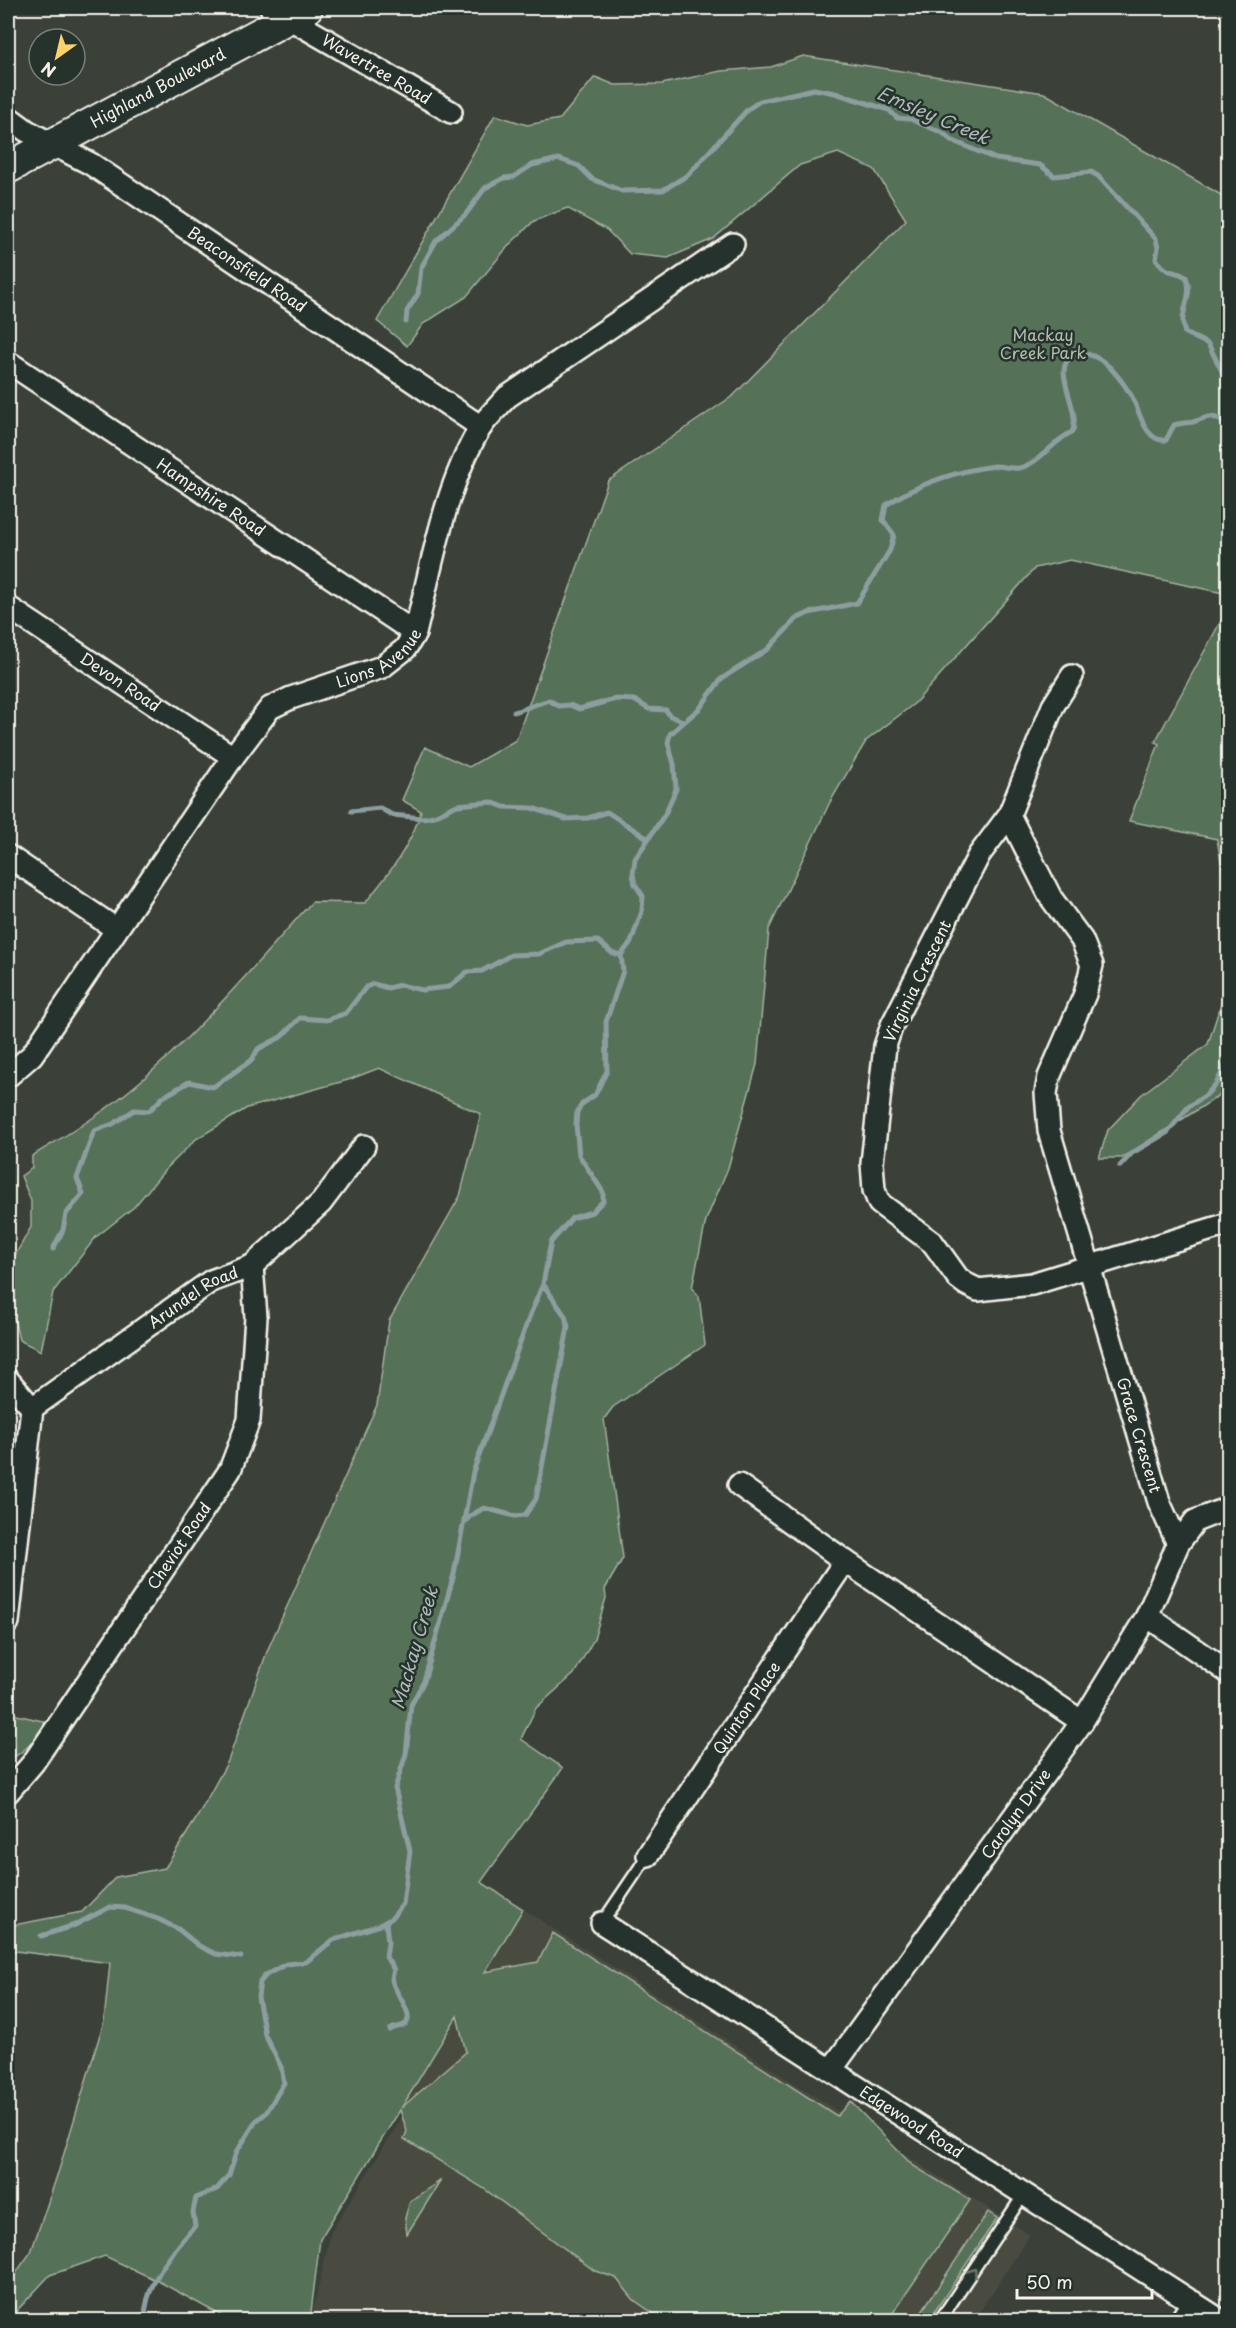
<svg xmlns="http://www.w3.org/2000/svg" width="1236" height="2328" viewBox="0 0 1236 2328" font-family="'Playpen Sans',sans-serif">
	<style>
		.built { fill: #494b41 }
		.green { fill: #557158; stroke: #a4b1a0; stroke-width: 1.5; fill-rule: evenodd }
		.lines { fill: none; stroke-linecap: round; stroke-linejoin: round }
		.stream { stroke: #8d9ea0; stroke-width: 5 }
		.lane-casing { stroke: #f4f1e8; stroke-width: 15 }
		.street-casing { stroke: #f4f1e8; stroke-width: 26 }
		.secondary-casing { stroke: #f4f1e8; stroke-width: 34 }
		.lane { stroke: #26332d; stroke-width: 10 }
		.street { stroke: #26332d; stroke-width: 21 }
		.secondary { stroke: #26332d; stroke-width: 30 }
		.oneway { stroke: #6e766e }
		.labels { text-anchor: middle; stroke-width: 5; stroke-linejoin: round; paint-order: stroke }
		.street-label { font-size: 16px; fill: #f4f1e8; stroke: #26332d }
		.park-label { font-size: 16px; fill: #b4beae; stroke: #26332d }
		.water-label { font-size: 18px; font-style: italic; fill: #b0bab8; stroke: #26332d }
	</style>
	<rect width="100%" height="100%" fill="#3b4139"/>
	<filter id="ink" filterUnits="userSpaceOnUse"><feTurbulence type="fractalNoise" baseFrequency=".0167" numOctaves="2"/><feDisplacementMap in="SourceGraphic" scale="12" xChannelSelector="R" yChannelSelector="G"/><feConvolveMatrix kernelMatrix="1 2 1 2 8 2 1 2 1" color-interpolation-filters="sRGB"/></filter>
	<g filter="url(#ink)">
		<path class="built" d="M523,1909L1030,2235L974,2320H311L331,2232L406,2111L402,2096L477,1974Z"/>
		<path class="green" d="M803,56L1044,93L1228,199V594L1070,560L1035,568L915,703L866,741L830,802L769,929L757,1064L728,1168L706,1220L692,1288L699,1296L705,1345L613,1407L604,1419L623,1558L605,1589L606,1598L594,1639L574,1674L536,1708L521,1739L563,1768L481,1882L523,1909L485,1972L538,1962L553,1933L837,2116L850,2101L912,2165L970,2200L888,2320H663L634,2300L616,2278L595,2271L483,2188L404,2139L407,2131L400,2110L320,2239L310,2320H229L160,2282L105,2256L50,2275L8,2320V2284L31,2252L59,2170L104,2021L110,1963L8,1950V1926L82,1912L116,1877L165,1868L196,1819L228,1761L268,1649L377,1405L389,1321L460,1196L481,1114L379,1068L348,1080L247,1108L196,1139L165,1170L134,1207L96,1237L53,1292L41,1351L19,1340L14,1318L8,1314V1268L31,1227V1201L21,1176L32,1168V1156C53,1143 74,1131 94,1117C175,1062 246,974 312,902L365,903C388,875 411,846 421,811L402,800L425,747L469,767L516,740L608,481L734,395L906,220L874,169L838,153L800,165L713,239L668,258L630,254L607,230L567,208L534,221L510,244L466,297L423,324L407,346L377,321L495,115L527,125L560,119L595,77L615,85L662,84L721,71L771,67ZM457,2016L466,2052L401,2108L402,2107Z
			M1228,608V901L1217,839L1129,821L1159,744L1155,742Z
			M1228,956V1090L1122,1158H1099L1108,1130L1141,1095L1208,1044L1226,988Z
			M8,1713L47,1722C37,1737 26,1752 10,1759Z
			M441,2180L407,2234L405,2218L410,2201Z
			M988,2212L997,2218L929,2320H916Z"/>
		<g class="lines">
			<path class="stream" d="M406,322L407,311L418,294L421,268L436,241L466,214L485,188L504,178L514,177L532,165L559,159L579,166L592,179L622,191L663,190L688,175L748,109L760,101L814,89L835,93L889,110L897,118L910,119L943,133L951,140L996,159L1040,165L1054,176L1091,172L1098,176L1156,239L1158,248L1156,259C1171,278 1173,268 1186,277C1195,296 1177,313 1185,333L1208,344L1223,373L1228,377
				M514,712L549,700L559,706L570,705L579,709L616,699L634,700L649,709L666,710L670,716L683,721
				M351,811L380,808L392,815L423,818L434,816L457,805L491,802L504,807L532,808L566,819L588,818L607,812L647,838
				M1120,1166L1132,1153L1168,1132L1188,1107L1206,1095L1216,1084L1228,1060
				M53,1249L63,1230L66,1214L83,1194L77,1178L94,1131L113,1124L134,1110L149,1111L163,1097L189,1082L213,1087L252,1060L258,1049L281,1037L300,1018L327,1020L346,1013L366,987L373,984L388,988L400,985L422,990L449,987L467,972L482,971L511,955L539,954L566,942L598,941L612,953L621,955
				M466,1521L470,1516L484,1508L515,1516L525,1515L536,1499L568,1327L565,1316L543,1284
				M386,1922L388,1943L386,1957L394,1970C393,1974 392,1977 392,1980C393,1991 418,2017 404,2025C399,2028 395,2026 390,2030
				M41,1936L75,1925L110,1907L125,1908L158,1919L178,1929L199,1946L216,1954L241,1957
				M145,2320C144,2284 173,2252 195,2226L193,2212L196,2198L217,2189L229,2175L236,2153L256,2121L266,2113L284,2083L281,2067L265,2035L258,1997L260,1982L266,1975L286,1964L306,1962L333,1940L380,1925L392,1918L403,1904L410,1851L395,1788L406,1754L411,1705L424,1681L454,1574L473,1472L530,1315L543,1284L551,1242L572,1218L592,1212L603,1201V1192L579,1155L576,1125L577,1112L582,1104L595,1095L607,1071L606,1022L623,971L621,955L631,942L642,911L643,896L635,884L633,874L635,859L665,814L676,789L674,764L668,743L670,734L700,708L721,679L768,649L796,619L809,613L857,603L890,550L894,535L883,520L886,505C917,484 959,470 995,466C1003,466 1011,469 1019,468C1038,465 1054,440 1072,432C1083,410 1047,366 1075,355C1086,351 1096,356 1105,363C1115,371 1124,384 1131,395C1139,409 1145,443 1166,440L1174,425C1181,423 1187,423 1193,422C1213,416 1209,413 1228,425"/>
			<defs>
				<path id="lane" d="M602,1923L648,1855
					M940,2320L1024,2194"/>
				<g id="street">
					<path id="s1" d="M271,8L451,112"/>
					<path id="s2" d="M8,117L27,131L91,164L481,427"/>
					<path id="s3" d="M8,362L415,633"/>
					<path id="s4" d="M8,607L233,757"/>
					<path d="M1072,676L1053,706L1009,815L979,855L892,1025L885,1046L872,1163L874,1190L879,1203L933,1243L958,1278L966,1284L978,1290L1032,1284L1228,1224"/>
					<path id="s5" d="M1009,815L1051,898L1082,940L1092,965L1085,994L1049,1077L1046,1093L1049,1131L1159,1502L1178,1544"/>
					<path d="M8,856L116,929"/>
					<path id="s6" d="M8,1076L32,1055L233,757L270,708L291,698L382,667L405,649L415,633C432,565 444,489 480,428C487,417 498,407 507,397L733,244"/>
					<path d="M8,1380L32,1408L8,1622"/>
					<path id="s7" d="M32,1408L211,1281L252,1266L321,1203L364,1146"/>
					<path d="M739,1485L845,1561L1082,1722"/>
					<path d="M1147,1616L1228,1672"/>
					<path id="s8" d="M8,1792L33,1763L230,1470L249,1420L256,1317L252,1266"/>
					<path id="s9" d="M648,1855L845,1561"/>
					<path id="s10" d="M602,1923L1220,2320"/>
					<path id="s11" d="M831,2070L1082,1722L1147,1616L1178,1544L1195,1521L1228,1508"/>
					<path d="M1181,2320L1193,2302"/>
				</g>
				<g id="secondary">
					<path id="s12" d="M8,168L307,8"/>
				</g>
			</defs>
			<use href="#lane" class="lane-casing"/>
			<use href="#street" class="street-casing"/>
			<use href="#secondary" class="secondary-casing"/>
			<use href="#lane" class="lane"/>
			<use href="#street" class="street"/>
			<use href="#secondary" class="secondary"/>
		</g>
		<defs><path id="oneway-chevron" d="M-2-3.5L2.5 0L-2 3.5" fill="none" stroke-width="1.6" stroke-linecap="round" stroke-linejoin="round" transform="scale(1.5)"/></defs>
		<use class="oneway" href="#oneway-chevron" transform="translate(973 2272) rotate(-56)"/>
	</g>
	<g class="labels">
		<g class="street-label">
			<text dy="6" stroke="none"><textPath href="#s1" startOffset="122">Wavertree Road</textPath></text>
			<text dy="6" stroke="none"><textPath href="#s12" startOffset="170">Highland Boulevard</textPath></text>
			<text dy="6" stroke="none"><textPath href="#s2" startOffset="284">Beaconsfield Road</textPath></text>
			<text dy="6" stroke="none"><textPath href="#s3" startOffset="244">Hampshire Road</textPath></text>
			<text dy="6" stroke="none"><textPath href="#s6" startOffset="574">Lions Avenue</textPath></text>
			<text dy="6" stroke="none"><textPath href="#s4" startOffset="135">Devon Road</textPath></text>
			<text transform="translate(917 981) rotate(-64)" y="6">Virginia Crescent</text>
			<text dy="6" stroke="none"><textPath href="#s7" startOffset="196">Arundel Road</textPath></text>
			<text dy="6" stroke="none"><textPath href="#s5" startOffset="664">Grace Crescent</textPath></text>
			<text dy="6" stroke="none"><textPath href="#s8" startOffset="300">Cheviot Road</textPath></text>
			<text dy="6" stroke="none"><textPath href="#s9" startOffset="177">Quinton Place</textPath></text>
			<text dy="6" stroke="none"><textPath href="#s11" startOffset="316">Carolyn Drive</textPath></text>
			<text dy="6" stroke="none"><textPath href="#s10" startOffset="368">Edgewood Road</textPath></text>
		</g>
		<g class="park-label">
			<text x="1043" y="341">Mackay<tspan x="1043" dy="18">Creek Park</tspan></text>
		</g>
		<g class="water-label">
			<text transform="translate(933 116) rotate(23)" y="6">Emsley Creek</text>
			<text transform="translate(415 1648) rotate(-74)" y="6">Mackay Creek</text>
		</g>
	</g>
	<rect width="1236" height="2328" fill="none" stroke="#26332d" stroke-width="30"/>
	<rect x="15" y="15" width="1206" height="2298" fill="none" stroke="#f4f1e8" stroke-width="2" filter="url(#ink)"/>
	<g transform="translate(57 57) rotate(214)"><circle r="28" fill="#26332d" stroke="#787f78" stroke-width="1.5"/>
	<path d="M0-4.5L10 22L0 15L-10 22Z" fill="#ffd166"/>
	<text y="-9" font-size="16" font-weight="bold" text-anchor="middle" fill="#f4f1e8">N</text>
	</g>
	<path d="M1017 2289v9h135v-9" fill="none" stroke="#f4f1e8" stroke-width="3"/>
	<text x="1026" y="2289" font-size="18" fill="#f4f1e8" stroke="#26332d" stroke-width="4.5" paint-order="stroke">50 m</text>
</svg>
